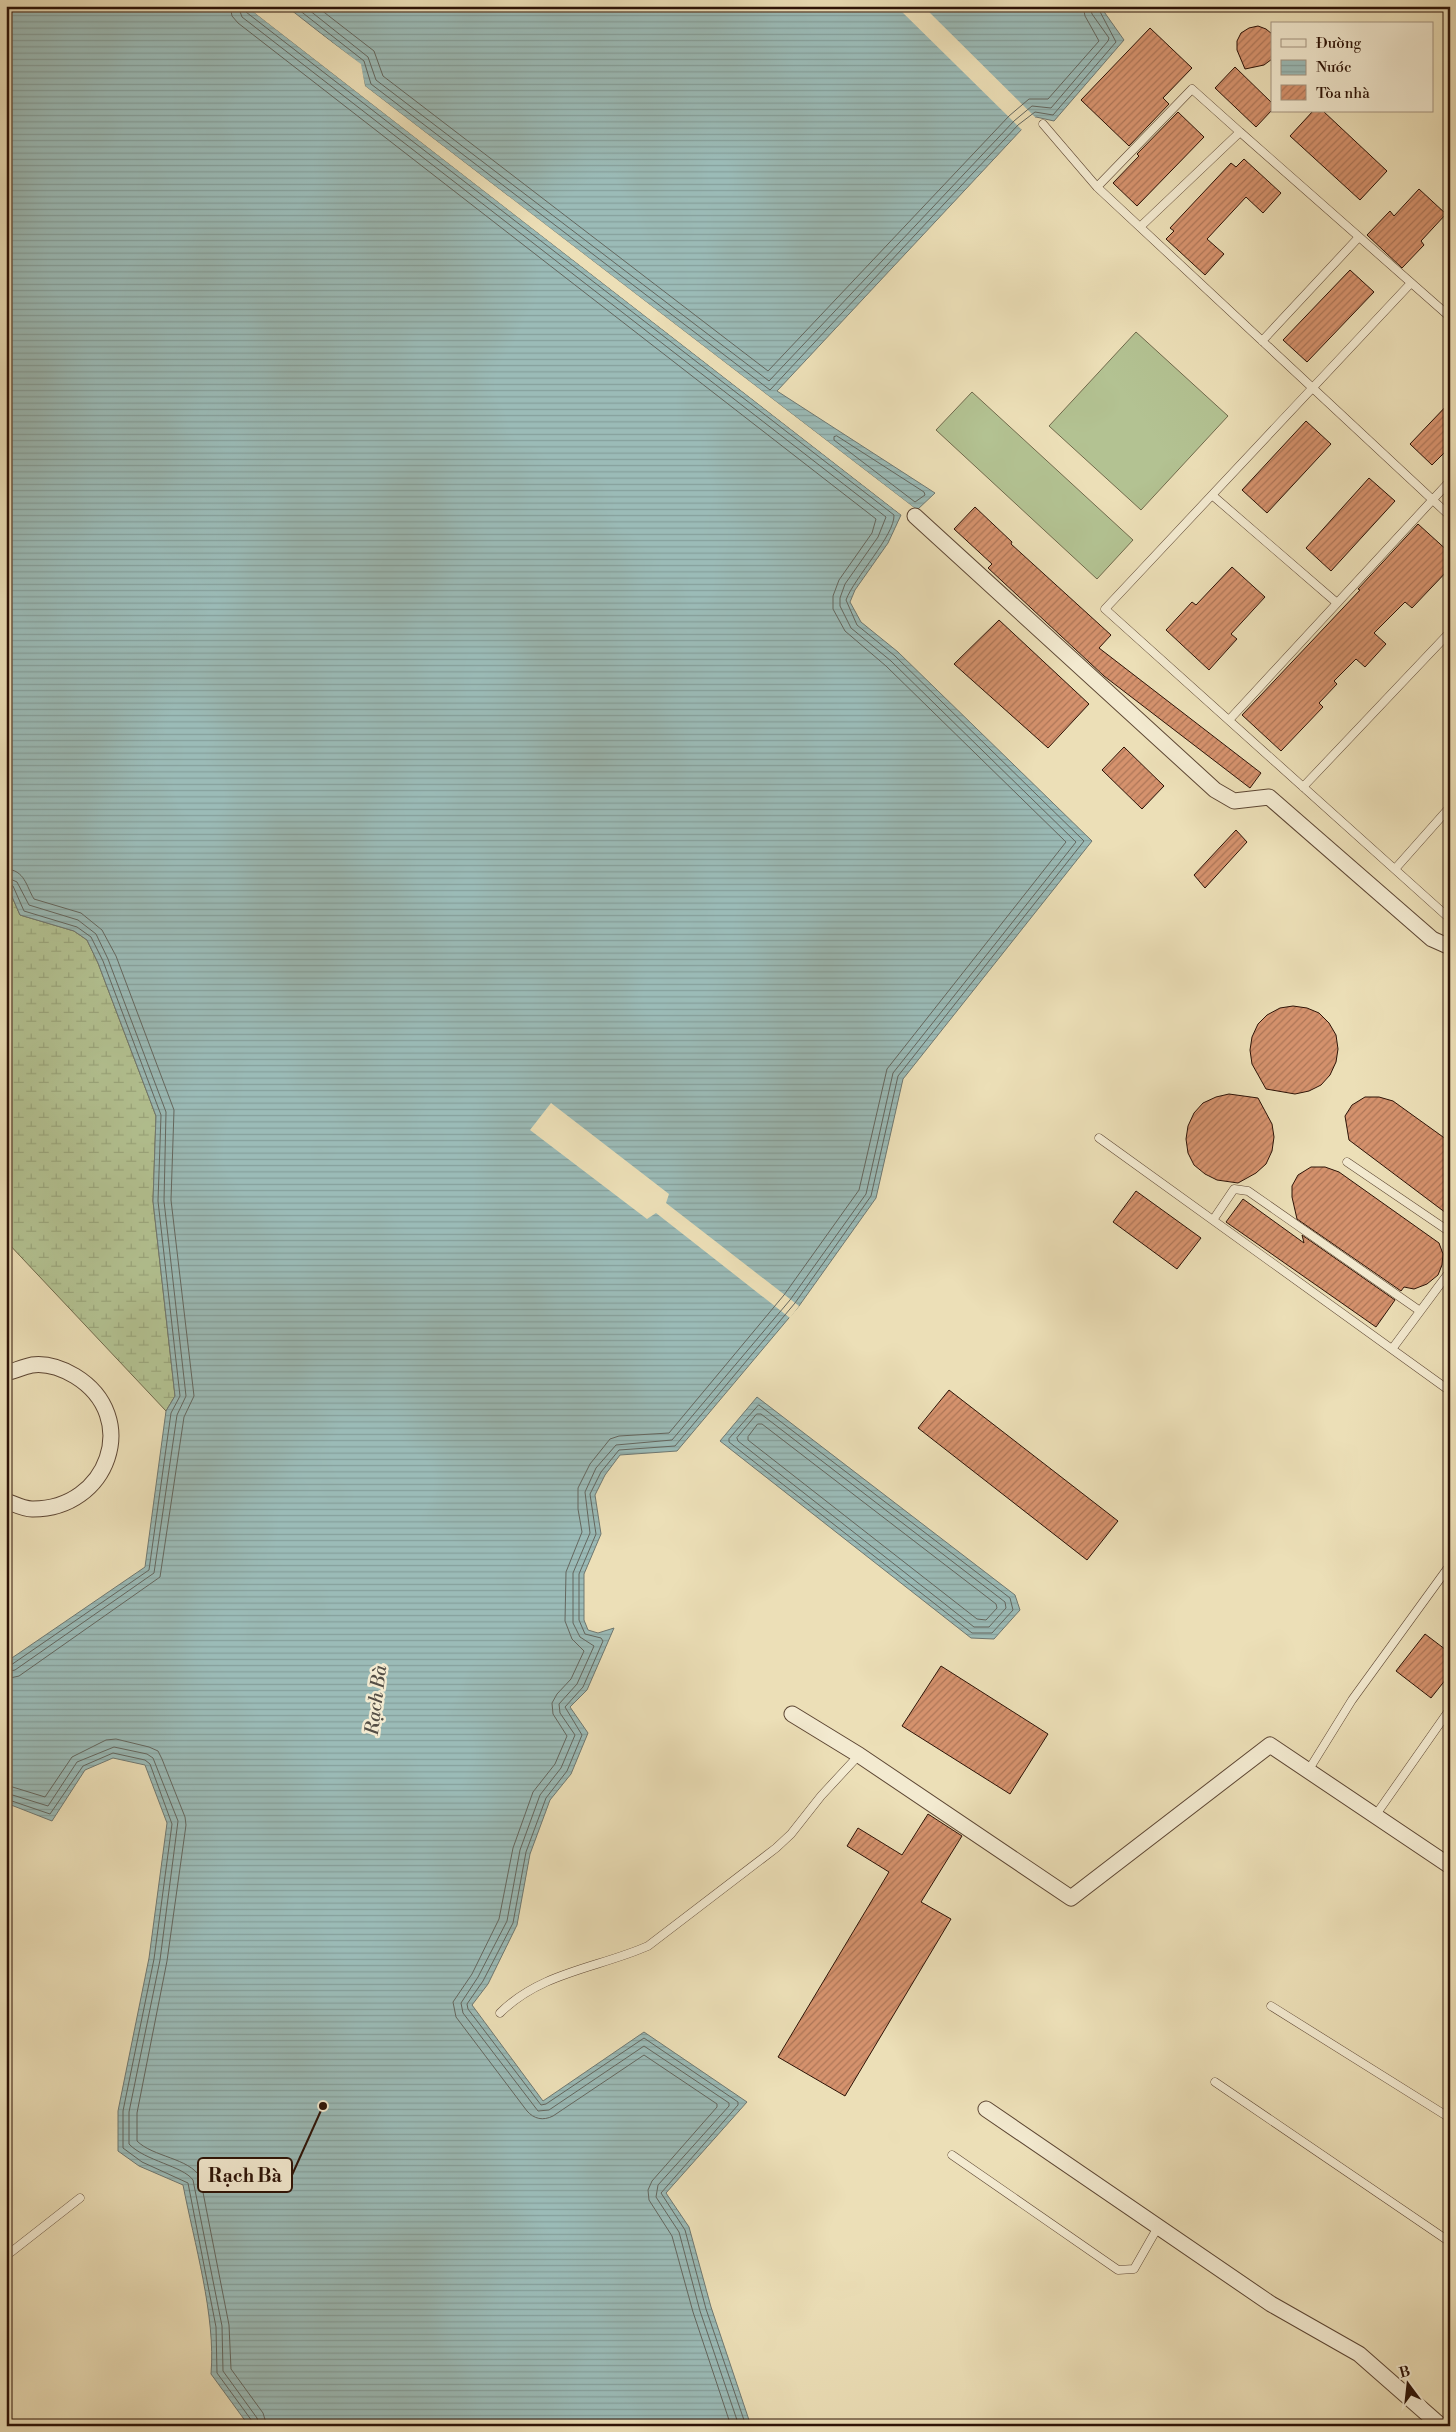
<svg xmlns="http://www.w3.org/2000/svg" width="1456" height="2432" viewBox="0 0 1456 2432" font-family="'Libre Bodoni',serif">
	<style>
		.wetland { fill: url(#wetland-marsh); stroke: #706a4c }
		.pitch { fill: #b3c292; stroke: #706a4c }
		.water { fill: url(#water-rules); stroke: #6f7871 }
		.pier { fill: #ecdfb7 }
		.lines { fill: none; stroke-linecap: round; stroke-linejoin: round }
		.shore { stroke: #64675f; stroke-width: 1 }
		.building { fill: url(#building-hatch); stroke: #2d1307 }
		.service-casing { stroke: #5d4633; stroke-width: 9 }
		.minor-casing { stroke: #5d4633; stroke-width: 17 }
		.service { stroke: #f3ead0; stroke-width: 8 }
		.minor { stroke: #f3ead0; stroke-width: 15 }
		.labels { text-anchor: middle; stroke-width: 5; stroke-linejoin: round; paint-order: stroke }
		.water-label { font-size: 19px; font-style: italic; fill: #544e45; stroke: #f3ead0 }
		.leader { fill: none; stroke: #2d1307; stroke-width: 2 }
		.callout-dot { fill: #2d1307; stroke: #f3ead0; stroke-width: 2 }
		.callout { fill: #f3ead0; stroke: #2d1307; stroke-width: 2 }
		.callout-label { font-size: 19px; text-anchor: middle; font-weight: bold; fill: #2d1307 }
	</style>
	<defs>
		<pattern id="wetland-marsh" width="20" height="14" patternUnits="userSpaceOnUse" patternTransform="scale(1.25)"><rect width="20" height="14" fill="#b3c292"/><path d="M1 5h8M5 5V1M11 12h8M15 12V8" fill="none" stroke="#9aa67c"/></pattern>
		<pattern id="water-rules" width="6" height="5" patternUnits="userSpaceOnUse" patternTransform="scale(1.25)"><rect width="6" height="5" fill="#9bbbb7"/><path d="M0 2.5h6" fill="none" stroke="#86a09c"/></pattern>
		<pattern id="building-hatch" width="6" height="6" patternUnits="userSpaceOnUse" patternTransform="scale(1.25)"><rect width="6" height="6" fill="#d5926d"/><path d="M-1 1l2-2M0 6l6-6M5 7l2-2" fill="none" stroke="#ad7658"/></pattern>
	</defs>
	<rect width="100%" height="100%" fill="#ecdfb7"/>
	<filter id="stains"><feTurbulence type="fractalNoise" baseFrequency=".004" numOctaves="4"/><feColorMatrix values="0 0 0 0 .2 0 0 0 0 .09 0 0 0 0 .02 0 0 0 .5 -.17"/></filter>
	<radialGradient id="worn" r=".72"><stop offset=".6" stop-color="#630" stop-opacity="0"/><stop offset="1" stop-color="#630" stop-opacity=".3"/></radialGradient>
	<path class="wetland" d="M6,883L20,915L74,931L87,940L98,963L156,1116L153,1201L175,1396L166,1411L6,1241Z"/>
	<path class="pitch" d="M1136,332L1228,416L1141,510L1049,426Z
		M972,392L1133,540L1097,579L936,430Z"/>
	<path class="water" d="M6,6H246L901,515L888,543L855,590L850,602L861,622L898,652L1092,841L903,1079L876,1198L799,1306L677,1451L620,1455L605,1475L595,1495L601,1534L584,1574V1620L588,1630L598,1633L614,1628L587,1690L570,1707L588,1733L571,1774L550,1800L530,1854L517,1925L488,1984L472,2005L543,2101L644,2032L747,2102L666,2193L689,2227L711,2307L751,2426H249L211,2374C216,2316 194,2242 183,2185L139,2166L118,2151V2111L149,1958L167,1823L145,1765L113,1758L85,1770L52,1821L6,1803V1662L145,1567L166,1411L175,1396L153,1201L156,1116L98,963L87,940L74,931L20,915L6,883Z
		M286,6H1100L1124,40L1054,121L1036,117L1022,129L777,391L935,493L917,510L365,86L360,64Z
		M757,1397L1015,1595L1020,1610L994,1639L971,1638L720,1441Z"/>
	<path class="pier" d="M246,6H250L903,513V516Z
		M283,6L361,64L365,86L917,510L916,512L364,88L358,66Z
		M896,6H923L1038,120L1023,131Z
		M551,1103L669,1194L666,1203L799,1306L790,1318L656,1213L647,1219L530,1130Z"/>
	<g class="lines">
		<path class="shore" d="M230,6L232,16L238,23L876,519L872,533L839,580L833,596V609L845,631L886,666L1066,842L887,1069L859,1190L784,1295L669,1433L619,1436L610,1439L590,1464L578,1488V1509L582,1532L566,1572L565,1621L572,1639L584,1651L571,1679L557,1694L552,1703L553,1714L567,1736L555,1764L533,1792L513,1848L499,1919L472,1974L453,2002L456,2017L527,2111C534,2119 543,2121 553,2116L644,2055L717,2104V2107L652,2181L648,2190L649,2200L672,2236L693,2312L731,2426
			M238,6L242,17L886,517L878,537L845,584L840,598V606L851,628L891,661L1076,842L893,1073L866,1194L790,1300L672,1440L616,1445L596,1468L585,1492L590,1533L573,1573V1623L580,1637L594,1646L577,1684L559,1704L560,1713L575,1735L561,1768L540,1795L520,1850L507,1921L478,1977L461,2003L463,2013L538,2111L549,2110L644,2046L729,2103V2106L658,2185L656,2197L679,2232L700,2311L739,2426
			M244,6L246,12L894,515C895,535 854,578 846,600L857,625L895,656L1084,841L898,1076L871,1196L795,1303L675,1446L619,1450L601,1472L590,1494L596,1534L579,1574V1620L585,1634L601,1638L603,1641L583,1687L565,1707L582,1735L567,1771L546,1798L526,1852L513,1923L483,1981L467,2004L468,2009L541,2105L546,2104L644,2038L738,2102V2105L661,2193L685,2230L706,2309L746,2426
			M294,6L364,61L371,84L770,390L1018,125L1035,112L1053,115L1116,42L1097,6
			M304,6L368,57L376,80L769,381L1014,121L1032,106L1051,108L1108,41L1109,38L1092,14L1090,6
			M316,6L374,51L383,76L768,371L1009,116L1029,99H1048L1099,41L1085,16L1083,6
			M837,436L924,492L925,495L915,502L834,440V437Z
			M6,869C25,870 26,886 34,899L81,913L102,930L116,956L174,1110L171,1200L194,1396L184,1417L160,1577L19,1676L6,1679
			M6,877L17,882L29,905L78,920L96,934L108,959L166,1112L164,1201L186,1396L177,1415L154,1573L15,1670L6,1672
			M6,883L13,886L24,911L77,927L91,937L103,961L161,1115L158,1201L180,1396L171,1413L149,1570L11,1665H6
			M759,1405L1010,1598L1013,1610L992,1633H972L729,1442V1439Z
			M757,1414H761L1005,1602L1006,1608L989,1627H974L738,1441L737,1438Z
			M758,1424H762L996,1604L997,1608L986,1620L977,1619L748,1440V1437Z
			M6,1785L45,1797L72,1757L106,1740L116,1739L149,1747L158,1751L162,1759L185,1817L186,1825L167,1961L137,2113V2141C153,2157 189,2158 200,2177L229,2325L231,2369L263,2413L267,2426
			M6,1793L48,1806L77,1762L114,1747L147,1754L153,1758L178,1821L160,1960L129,2112V2144C145,2161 183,2166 193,2180L222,2326L223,2371L257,2418L259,2426
			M6,1799L50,1814L83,1766L113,1753L145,1760L150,1764L172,1824L154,1959L123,2111V2148L142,2162L188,2183L216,2327L217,2373L252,2421L253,2426"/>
	</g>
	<path class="building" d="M1258,26L1266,29L1272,34V59L1264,65L1245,69L1237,50V41L1241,33L1249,28Z
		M1150,28L1192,68L1163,98L1169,104L1129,146L1081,100Z
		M1235,67L1272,103V110L1256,127L1215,88Z
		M1313,111H1323L1387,171L1360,200L1290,136Z
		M1178,112L1204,137L1137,206L1113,183L1139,156L1137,154Z
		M1244,159L1281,193L1263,213L1246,197L1207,239L1224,254L1205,275L1166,239L1174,231L1170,228L1231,163L1236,167Z
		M1419,189L1446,214L1421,241L1424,245L1402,268L1367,235L1390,211L1394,216Z
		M1350,270L1374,292L1307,362L1283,340Z
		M1450,402V447L1432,465L1410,444Z
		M1306,421L1331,444L1267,513L1242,490Z
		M1369,478L1395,501L1331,571L1306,548Z
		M975,507L1012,542L1011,544L1111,635L1099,648L1261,773L1250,788L1104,676L988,568L992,564L954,529Z
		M1418,524L1450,553V568L1412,608L1405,602L1374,633L1386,644L1365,667L1356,659L1334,681L1337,684L1319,703L1323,707L1281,751L1242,715L1360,590L1358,589Z
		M1232,567L1265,597L1231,634L1237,639L1209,670L1166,630L1192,602L1196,605Z
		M999,620L1089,704L1048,748L954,664Z
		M1124,747L1164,786L1142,809L1102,770Z
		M1236,830L1247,842L1205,888L1194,875Z
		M1293,1006L1307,1008L1319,1013L1329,1023L1336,1035L1338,1049L1336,1062L1330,1075L1321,1085L1309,1091L1295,1094L1266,1089L1252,1064L1250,1050L1252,1037L1258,1024L1267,1015L1280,1008Z
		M1229,1094L1258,1098L1272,1124L1274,1137L1272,1151L1266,1164L1256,1173L1238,1183L1217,1180L1205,1174L1194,1165L1188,1153L1186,1139L1188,1126L1194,1113L1203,1103L1216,1097Z
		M1365,1097H1379L1393,1101L1450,1142V1216L1349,1140L1345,1116L1352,1105Z
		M1311,1167H1325L1339,1172L1439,1243L1443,1254L1442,1265L1438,1275L1427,1284L1414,1289L1404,1287L1401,1291L1297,1219L1292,1197V1186L1298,1175Z
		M1136,1191L1201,1238L1177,1269L1113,1222Z
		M1243,1199L1304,1243L1302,1235L1395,1300L1376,1327L1226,1222Z
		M949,1390L1118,1521L1087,1560L918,1428Z
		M1425,1634L1450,1653V1674L1431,1698L1396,1671Z
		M941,1666L1048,1734L1010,1794L902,1726Z
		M928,1814L962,1836L921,1902L951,1919L845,2096L778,2057L889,1872L847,1846L858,1828L902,1855Z"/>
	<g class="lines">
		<defs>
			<path id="service" d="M1043,124L1097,187L1450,516
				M1097,187L1192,89L1240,132
				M1140,227L1240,132L1450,317
				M1411,283L1105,609L1449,918
				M1262,341L1359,237
				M1212,495L1337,603
				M1229,720L1450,481
				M1303,787L1450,632
				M1395,869L1450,807
				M1099,1138L1450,1391
				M1347,1162L1450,1232
				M1213,1220L1234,1189L1248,1191L1420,1311
				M1392,1349L1450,1271
				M1308,1771L1352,1700L1450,1565
				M1375,1816L1450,1709
				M1271,2006L1450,2118
				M500,2013C541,1972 598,1968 648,1946L776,1848L791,1834L821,1796L859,1755
				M1215,2082L1450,2242
				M952,2155L1118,2270L1134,2269L1158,2227
				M6,2256L80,2198"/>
			<path id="minor" d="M915,516L1215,790L1234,801L1269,797L1432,939L1450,947
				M6,1373C14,1371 23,1367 32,1365C47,1363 63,1369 75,1376C142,1417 108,1510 32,1509C24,1509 14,1504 6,1501
				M792,1714L859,1755L1071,1898L1270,1745L1450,1866
				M986,2109L1271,2304L1359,2354L1441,2426"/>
		</defs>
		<use href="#service" class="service-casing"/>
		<use href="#minor" class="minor-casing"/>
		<use href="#service" class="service"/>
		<use href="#minor" class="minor"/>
	</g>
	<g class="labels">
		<g class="water-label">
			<text transform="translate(375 1700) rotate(-83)" y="7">Rạch Bà</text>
		</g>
	</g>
	<path class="leader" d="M323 2106L292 2175"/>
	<circle class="callout-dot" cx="323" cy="2106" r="5"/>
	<rect class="callout" x="198" y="2158" width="94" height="34" rx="5"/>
	<g class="callout-label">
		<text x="245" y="2182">Rạch Bà</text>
	</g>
	<rect width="1456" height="2432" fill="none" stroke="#ecdfb7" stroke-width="25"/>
	<rect x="8" y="8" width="1441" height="2417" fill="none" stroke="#2d1307" stroke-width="2.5"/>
	<rect x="12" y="12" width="1431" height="2407" fill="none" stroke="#2d1307"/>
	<rect x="1271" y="22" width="162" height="90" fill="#f3ead0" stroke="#a49480"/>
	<rect x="1281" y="39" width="25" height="8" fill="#f3ead0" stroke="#a49480"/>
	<text x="1316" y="48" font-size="15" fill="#2d1307">Đường</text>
	<rect x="1281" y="60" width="25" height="15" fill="url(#water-rules)" stroke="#a49480"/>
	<text x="1316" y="72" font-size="15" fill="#2d1307">Nước</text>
	<rect x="1281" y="85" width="25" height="15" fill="url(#building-hatch)" stroke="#a49480"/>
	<text x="1316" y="98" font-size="15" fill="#2d1307">Tòa nhà</text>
	<g transform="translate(1408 2384) rotate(345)" stroke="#f3ead0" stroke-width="4" paint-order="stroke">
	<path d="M0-4L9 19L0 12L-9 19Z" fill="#2d1307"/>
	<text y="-8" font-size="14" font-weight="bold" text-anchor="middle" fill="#2d1307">B</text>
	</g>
	<rect width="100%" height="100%" filter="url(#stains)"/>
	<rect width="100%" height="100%" fill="url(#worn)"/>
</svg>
